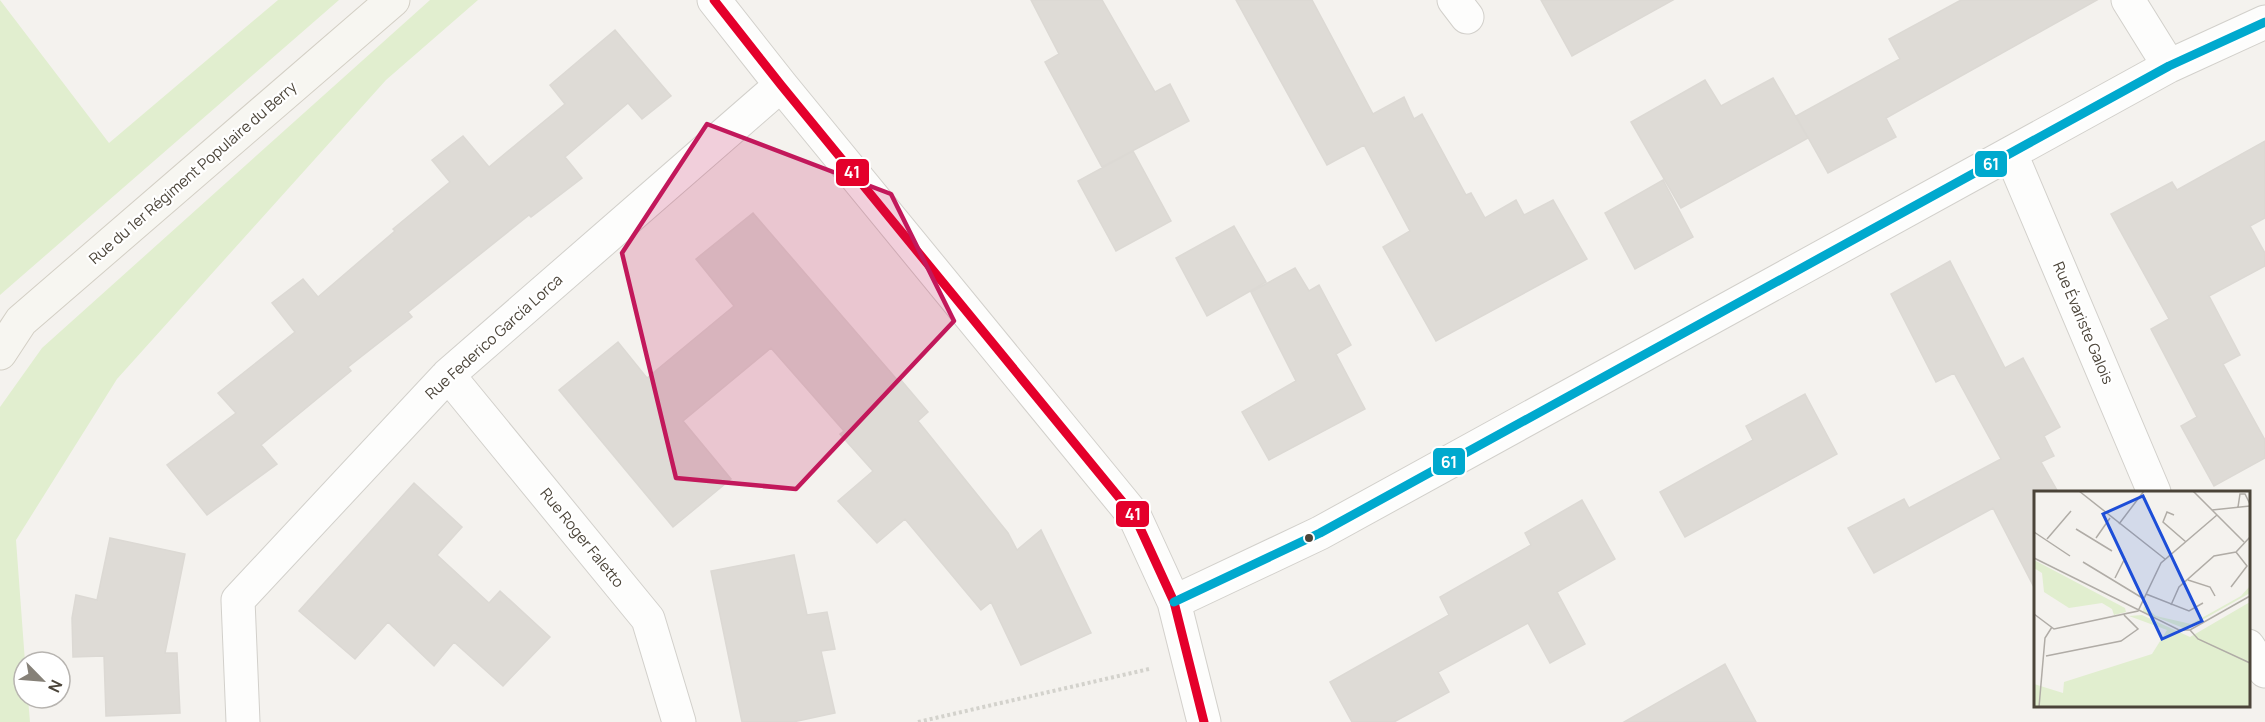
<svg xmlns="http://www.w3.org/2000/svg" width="2265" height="722" viewBox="0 0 2265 722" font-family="Manrope,sans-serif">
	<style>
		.green { fill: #e1eecf }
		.building { fill: #dedbd6; stroke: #dcd9d4; stroke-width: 1.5 }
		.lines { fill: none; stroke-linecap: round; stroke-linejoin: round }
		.minor-casing { stroke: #d2d0cb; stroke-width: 35 }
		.secondary-casing { stroke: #d3cfc5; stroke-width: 35 }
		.path { stroke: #d3d2cc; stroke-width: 4; stroke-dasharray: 3 3; stroke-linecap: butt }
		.minor { stroke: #fdfdfc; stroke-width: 33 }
		.secondary { stroke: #f7f6f1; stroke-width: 33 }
		.bus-1-casing { stroke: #fff; stroke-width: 14 }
		.bus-2-casing { stroke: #fff; stroke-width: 14 }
		.bus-1 { stroke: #e4002b; stroke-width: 9 }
		.bus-2 { stroke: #00a9ce; stroke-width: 9 }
		.marked { fill: #c2185b; fill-opacity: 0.2; stroke: #c2185b; stroke-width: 4.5; stroke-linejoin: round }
		.bus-dot { fill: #4b4439; stroke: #fff; stroke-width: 2 }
		.labels { text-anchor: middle; stroke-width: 4.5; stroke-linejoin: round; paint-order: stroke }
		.street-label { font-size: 15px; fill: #4b4439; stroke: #fff }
		.inset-road { fill: none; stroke: #b0aca6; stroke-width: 1.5 }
		.view { fill: #1d4ed8; fill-opacity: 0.15; stroke: #1d4ed8; stroke-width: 3 }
		.inset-edge { fill: none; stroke: #4b4439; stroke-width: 3 }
		.line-badge { stroke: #fff; stroke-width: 2 }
		.badge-label { font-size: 16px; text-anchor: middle; font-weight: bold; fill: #fff }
	</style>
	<rect width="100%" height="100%" fill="#f4f2ee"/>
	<path class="green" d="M0,0L109,143L278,0H339L0,295Z
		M430,0H478L386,80L117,379L16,540L25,662L24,698H28L30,722H0V407L42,348Z"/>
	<path class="building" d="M1031,0H1102L1155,92L1170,84L1189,121L1102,167L1045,62L1059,54Z
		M1236,0H1312L1373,114L1404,97L1414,119L1422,114L1466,195L1471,193L1485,218L1516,200L1524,215L1553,200L1587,259L1436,341L1383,247L1410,231L1364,145L1327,165Z
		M1541,0H1673L1572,56Z
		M1961,0H2097L1886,118L1896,137L1828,173L1796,116L1900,59L1889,39Z
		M615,30L671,96L642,119L628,103L565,157L582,178L531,217L529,215L408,312L412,317L348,367L351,371L261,445L277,464L207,515L167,465L236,413L218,393L295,332L272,303L303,279L318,297L395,231L393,229L450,182L432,160L463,136L489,167L565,104L550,85Z
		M1773,78L1808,138L1681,208L1631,122L1705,80L1721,106Z
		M2265,141V218L2250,226L2265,253V266L2209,296L2240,355L2223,364L2265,440V458L2214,486L2181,426L2197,417L2151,329L2169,319L2111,214L2172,182L2177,190Z
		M1133,151L1171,221L1116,251L1078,181Z
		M1663,180L1693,237L1635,269L1605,213Z
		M753,213L899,382L901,380L928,412L918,421L1008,533L1017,550L1041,530L1091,633L1021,665L991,602L981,610L905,519L877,543L838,501L873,471L840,434L844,431L771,348L683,421L731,479L673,527L559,390L618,342L647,378L734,306L696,259Z
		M1234,226L1266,282L1207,316L1176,258Z
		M1950,261L2005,368L2023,358L2060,427L2044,436L2054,456L2041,462L2058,492H2036V591L1993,508L1874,573L1848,528L1904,499L1909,508L2001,459L1954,373L1936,382L1891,294Z
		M1295,268L1309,291L1319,285L1351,345L1336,354L1365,409L1269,460L1242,412L1296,381L1251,292Z
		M1805,394L1837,454L1685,537L1660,492L1753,440L1746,426Z
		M414,483L462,527L437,555L489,603L500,591L550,637L503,686L454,642L434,666L388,622L355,659L299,611Z
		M1582,500L1615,559L1557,592L1585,644L1550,663L1528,623L1438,672L1449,692L1394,722H1352L1330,682L1449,615L1440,597L1531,545L1525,533Z
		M110,538L185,554L165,653H177L180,713L106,716L104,656L73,657L72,618L76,595L97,600Z
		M794,555L807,615L827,612L835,649L821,651L835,713L793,722H742L711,571Z
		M1725,664L1756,722H1624Z"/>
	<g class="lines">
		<defs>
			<path id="minor" d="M714,0L781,85L1135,517L1174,602L1204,722
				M1454,0L1467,17
				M2128,0L2169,66
				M2011,154L2154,492
				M448,375L648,619L679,722
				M1174,602L1320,533L2169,66L2265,22
				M2248,646L2265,671
				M243,722L238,600L448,375L781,85"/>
			<path id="secondary" d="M0,353L21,321L393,0"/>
		</defs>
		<use href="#minor" class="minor-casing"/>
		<use href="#secondary" class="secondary-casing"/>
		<path class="path" d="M918,722L1149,669"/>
		<use href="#minor" class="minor"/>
		<use href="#secondary" class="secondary"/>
		<defs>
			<path id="bus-1" d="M714,0L781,85L1135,517L1174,602L1204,722"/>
			<path id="bus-2" d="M1174,602L1320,533L2169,66L2265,22"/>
		</defs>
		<use href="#bus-1" class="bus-1-casing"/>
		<use href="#bus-2" class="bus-2-casing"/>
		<use href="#bus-1" class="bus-1"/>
		<use href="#bus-2" class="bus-2"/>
	</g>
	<path class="marked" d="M707,124L891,194L954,321L796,489L676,478L622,253Z"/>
	<circle class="bus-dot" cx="1309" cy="538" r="5"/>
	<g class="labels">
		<g class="street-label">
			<text transform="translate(193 173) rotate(-41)" y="5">Rue du 1er Régiment Populaire du Berry</text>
			<text transform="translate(2083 323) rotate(67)" y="5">Rue Évariste Galois</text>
			<text transform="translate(494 337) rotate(-42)" y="5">Rue Federico García Lorca</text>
			<text transform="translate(582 538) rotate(51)" y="5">Rue Roger Faletto</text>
		</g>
	</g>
	<g transform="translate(2034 491)">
		<rect width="216" height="216" fill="#f4f2ee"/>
		<path d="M0,69L91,117L92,121L80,124L78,118L68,112L35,117L10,101L8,82L0,77ZM216,95V102L152,138L109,121L110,115L122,125L157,133L207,105ZM216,111V216H0V193L29,202L30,191L118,163L133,139L95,125L108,124L156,146Z" fill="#e1eecf"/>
		<path class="inset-road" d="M45,0L131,68M159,0L210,51M204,16L206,3H211L216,13M178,19L216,15M140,24L133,21L129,31L152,51M85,33L110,0M42,38L78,60M0,41L36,65M62,47L76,27M13,48L37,20M0,67L145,139H156L216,105M49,71L110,108M81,87L91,67M154,89L176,96L181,105M197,96L213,75L202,61M112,103L155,120L169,112M137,114L145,96L180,65L202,61L216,46M0,123L20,138L104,120L127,72L183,24M156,139L164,148L216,172M12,165L87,150L104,138L90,124M5,216L11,147L18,136"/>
		<path class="view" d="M109,5L168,130L128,148L69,23Z"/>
		<rect width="216" height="216" class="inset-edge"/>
	</g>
	<g class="line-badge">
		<rect x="1974" y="150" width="34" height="28" rx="6" fill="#00a9ce"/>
		<rect x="835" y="158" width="35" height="29" rx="6" fill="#e4002b"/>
		<rect x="1432" y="447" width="34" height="29" rx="6" fill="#00a9ce"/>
		<rect x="1115" y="500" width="35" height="28" rx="6" fill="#e4002b"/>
	</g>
	<g class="badge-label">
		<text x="1991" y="170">61</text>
		<text x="852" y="178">41</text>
		<text x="1449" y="468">61</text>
		<text x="1133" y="520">41</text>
	</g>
	<g transform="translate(42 680) rotate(115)"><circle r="28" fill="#ffffff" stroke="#b7b4b0" stroke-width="1.5"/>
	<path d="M0-4.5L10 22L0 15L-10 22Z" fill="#868178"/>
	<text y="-9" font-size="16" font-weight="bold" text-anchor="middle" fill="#4b4439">N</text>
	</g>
</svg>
